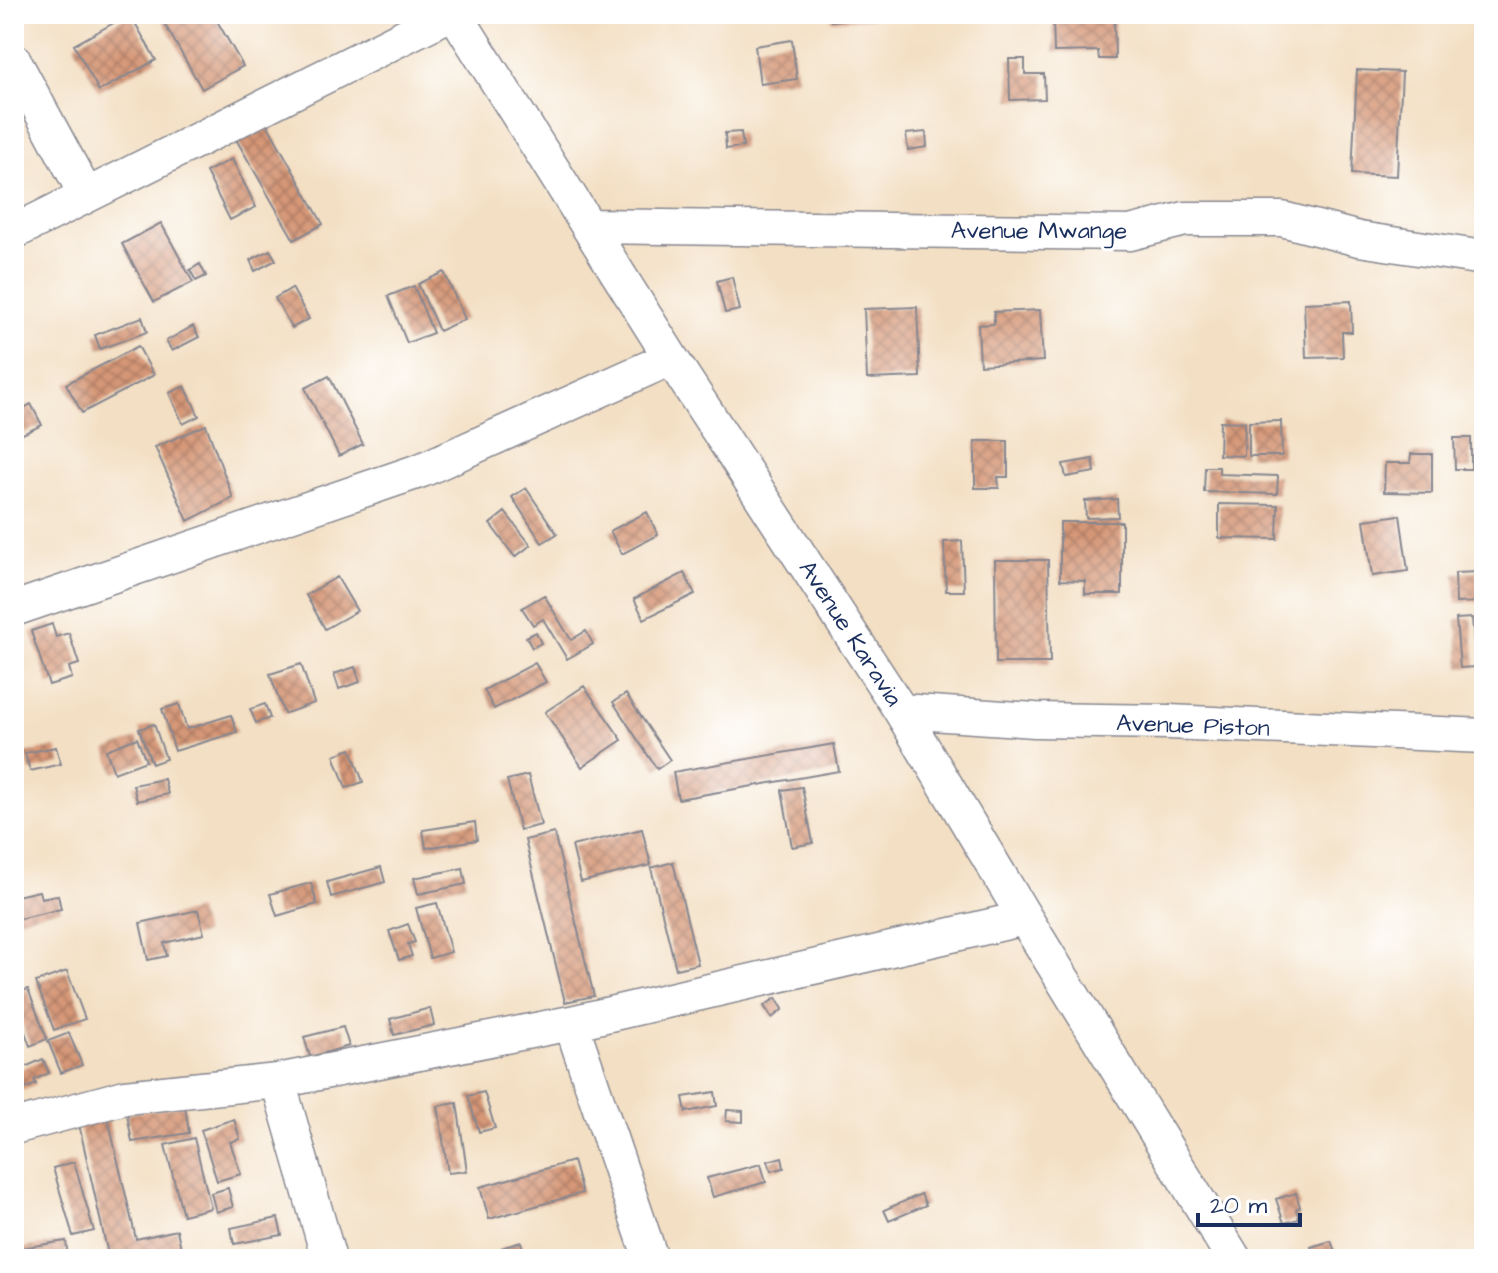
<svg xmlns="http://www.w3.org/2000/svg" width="1498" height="1273" viewBox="0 0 1498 1273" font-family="'Architects Daughter',sans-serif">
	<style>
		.building { fill: url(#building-cross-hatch) }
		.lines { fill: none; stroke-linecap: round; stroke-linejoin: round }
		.minor-casing { stroke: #878790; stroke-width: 37 }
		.minor { stroke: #fff; stroke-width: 34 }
		.labels { text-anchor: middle; stroke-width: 6; stroke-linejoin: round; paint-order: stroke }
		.street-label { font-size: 24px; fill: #1b2f5e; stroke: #fff }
	</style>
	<defs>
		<pattern id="building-cross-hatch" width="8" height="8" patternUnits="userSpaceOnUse" patternTransform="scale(2)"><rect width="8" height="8" fill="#d69777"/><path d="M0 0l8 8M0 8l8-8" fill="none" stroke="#ad7c65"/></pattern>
	</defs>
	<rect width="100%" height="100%" fill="#fff"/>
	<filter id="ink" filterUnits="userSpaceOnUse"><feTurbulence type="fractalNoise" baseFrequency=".0125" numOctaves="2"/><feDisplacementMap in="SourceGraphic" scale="16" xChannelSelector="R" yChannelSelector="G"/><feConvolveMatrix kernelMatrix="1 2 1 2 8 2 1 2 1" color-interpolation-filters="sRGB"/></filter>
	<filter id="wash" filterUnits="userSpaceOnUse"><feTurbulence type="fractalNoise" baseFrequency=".006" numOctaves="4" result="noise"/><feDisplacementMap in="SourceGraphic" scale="32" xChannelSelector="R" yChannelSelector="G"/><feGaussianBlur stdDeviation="1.8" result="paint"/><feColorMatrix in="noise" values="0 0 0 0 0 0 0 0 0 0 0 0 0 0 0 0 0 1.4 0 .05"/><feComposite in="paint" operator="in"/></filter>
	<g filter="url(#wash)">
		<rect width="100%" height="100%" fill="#f3dfc3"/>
		<g id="blocks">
			<path class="building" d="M130,14L156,60L99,91L74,45Z
				M149,14H213L243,66L202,89L160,16L152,20Z
				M830,14H874V18L831,21Z
				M1264,14H1337L1336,24L1264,22Z
				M1114,16L1115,59H1099L1098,51L1054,52L1053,17Z
				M792,40L797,79L760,84L755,46Z
				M1009,59H1025V74H1044L1045,99L1010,100Z
				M1357,70L1402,72L1397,176L1352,174Z
				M263,117L323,224L294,240L233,134Z
				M741,132L743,147L726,149L725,133Z
				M926,132L927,147L908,150L906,134Z
				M232,159L256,207L230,220L206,172Z
				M161,223L193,282L154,302L122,244Z
				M270,250L276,260L255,271L250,260Z
				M200,264L206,276L196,281L190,270Z
				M444,272L465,319L439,331L418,284Z
				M732,277L740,310L725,313L717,281Z
				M414,286L433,333L407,343L388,296Z
				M292,288L309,319L292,328L275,298Z
				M1351,301L1352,332H1342L1343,357L1306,358L1304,303Z
				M917,307L920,377L867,379L864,309Z
				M1040,310L1043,361L980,365L978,325L994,324V312Z
				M142,317L147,332L100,349L95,335Z
				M193,326L199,337L172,351L166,341Z
				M138,346L154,375L82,413L66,384Z
				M14,356L24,374L14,380Z
				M329,376L363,444L339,456L305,388Z
				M185,386L199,416L183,424L169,393Z
				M31,404L42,425L14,438V413Z
				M1220,421L1245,422L1244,456L1219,455Z
				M1281,421L1282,456H1249V422Z
				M206,425L233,498L188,521L155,447Z
				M1454,438H1471V469H1455Z
				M975,441H1008V477H998L999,488H975Z
				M1411,454H1432V493L1384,492L1385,463H1410Z
				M1093,459L1095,472L1066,477L1063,464Z
				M1205,467H1219V474L1278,476L1277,494L1204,492Z
				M526,488L557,534L542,543L512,497Z
				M1117,499L1118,517L1086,518L1085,501Z
				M1219,504L1278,505L1277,539L1219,538Z
				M505,512L531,545L515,557L490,524Z
				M647,512L658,535L622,554L610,531Z
				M1400,515L1408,571L1372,576L1364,520Z
				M1060,522H1122V594H1085V581L1060,580Z
				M962,541L964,591H946L944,542Z
				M995,560H1048L1050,663H996Z
				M1478,572L1480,602L1456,603L1455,573Z
				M684,573L695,594L644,619L634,599Z
				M337,577L357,611L325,629L306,595Z
				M544,595L571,640L586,631L593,644L567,659L543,619L533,625L522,608Z
				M1472,618L1476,667L1460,668L1456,619Z
				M52,624L56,637L69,633L79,664L69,667L72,678L49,685L31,631Z
				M536,632L541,643L532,648L526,637Z
				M535,663L546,682L494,709L484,690Z
				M301,664L314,703L284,714L270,674Z
				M355,667L360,682L339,689L334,674Z
				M584,686L622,740L582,767L545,712Z
				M626,694L670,760L657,769L613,702Z
				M179,704L187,729L231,715L237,732L175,751L162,709Z
				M265,704L270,718L256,723L250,709Z
				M154,724L166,759L152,764L139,729Z
				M137,738L146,761L114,773L106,750Z
				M834,744L839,771L678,799L673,772Z
				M56,747L61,764L30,771L25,753Z
				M351,749L363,782L346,788L334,755Z
				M528,775L541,825L520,830L507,780Z
				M164,779L168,794L137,801L133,785Z
				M802,787L813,843L792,847L782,790Z
				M475,822L477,840L426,848L423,830Z
				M642,829L651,865L581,882L572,846Z
				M554,833L594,996L565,1002L525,840Z
				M673,862L698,964L676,969L651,868Z
				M381,867L385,882L331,897L327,882Z
				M463,868L466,884L418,894L414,878Z
				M311,883L317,904L277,916L270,894Z
				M39,891L41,898L58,895L61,909L14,920V904L18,903L17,896Z
				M437,903L451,952L430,958L416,908Z
				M198,910L204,934L164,943L167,956L148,960L140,923Z
				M408,924L415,942L408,944L412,956L399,960L389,931Z
				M67,971L85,1019L54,1030L36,982Z
				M28,989L47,1039L30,1046L14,1002V994Z
				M776,998L783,1009L772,1018L764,1006Z
				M430,1008L434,1025L394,1035L390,1019Z
				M343,1027L349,1046L310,1057L304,1037Z
				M69,1033L82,1065L61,1073L48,1041Z
				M43,1059L49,1073L34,1080L36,1084L14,1094V1072Z
				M484,1092L495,1128L479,1132L468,1096Z
				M715,1092L717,1106L686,1112L683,1097Z
				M457,1103L467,1171L448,1173L438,1106Z
				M185,1105L189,1133L132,1142L127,1114Z
				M727,1110L743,1111V1122L726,1121Z
				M107,1114L136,1239L177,1230L181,1248L133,1259H109L78,1120Z
				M234,1119L240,1139L230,1142L241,1174L217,1181L201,1130Z
				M194,1138L211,1208L183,1215L165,1145Z
				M782,1157L784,1168L771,1171L768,1161Z
				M573,1161L582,1193L489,1219L480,1187Z
				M74,1162L94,1231L73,1236L53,1168Z
				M761,1164L766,1182L713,1197L707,1178Z
				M228,1188L233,1207L216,1212L211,1193Z
				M1296,1193L1300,1207L1296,1209L1299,1219L1284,1223L1276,1199Z
				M921,1194L926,1205L889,1221L884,1210Z
				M278,1218L282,1235L234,1244L231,1228Z
				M66,1241L68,1257L15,1259L14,1249Z
				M1331,1241L1338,1259H1316L1311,1247Z
				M521,1242L525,1257L504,1259L501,1248Z"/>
		</g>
	</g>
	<g filter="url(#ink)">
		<use href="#blocks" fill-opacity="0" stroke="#878790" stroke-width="2"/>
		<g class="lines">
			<defs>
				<path id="minor" d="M455,14L671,358L901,711L1025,918L1234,1259
					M14,61L86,195
					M588,226L1130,233L1185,219H1282L1359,239L1484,258
					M14,232L449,14
					M14,609L422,470L671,358
					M901,711L1035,720L1169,722L1484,736
					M571,1023L651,1259
					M278,1081L329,1259
					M14,1127L125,1097L278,1081L571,1023L1025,918"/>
			</defs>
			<use href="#minor" class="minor-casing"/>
			<use href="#minor" class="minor"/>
		</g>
	</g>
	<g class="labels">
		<g class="street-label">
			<text x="1039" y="238">Avenue Mwange</text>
			<text transform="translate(851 633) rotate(57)" y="8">Avenue Karavia</text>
			<text transform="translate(1193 725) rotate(2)" y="8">Avenue Piston</text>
		</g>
	</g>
	<rect width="1498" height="1273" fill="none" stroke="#fff" stroke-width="48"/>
	<path d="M1198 1213v12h102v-12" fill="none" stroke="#1b2f5e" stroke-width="4"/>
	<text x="1210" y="1213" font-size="24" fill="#1b2f5e" stroke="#ffffff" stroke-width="6" paint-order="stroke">20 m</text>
</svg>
